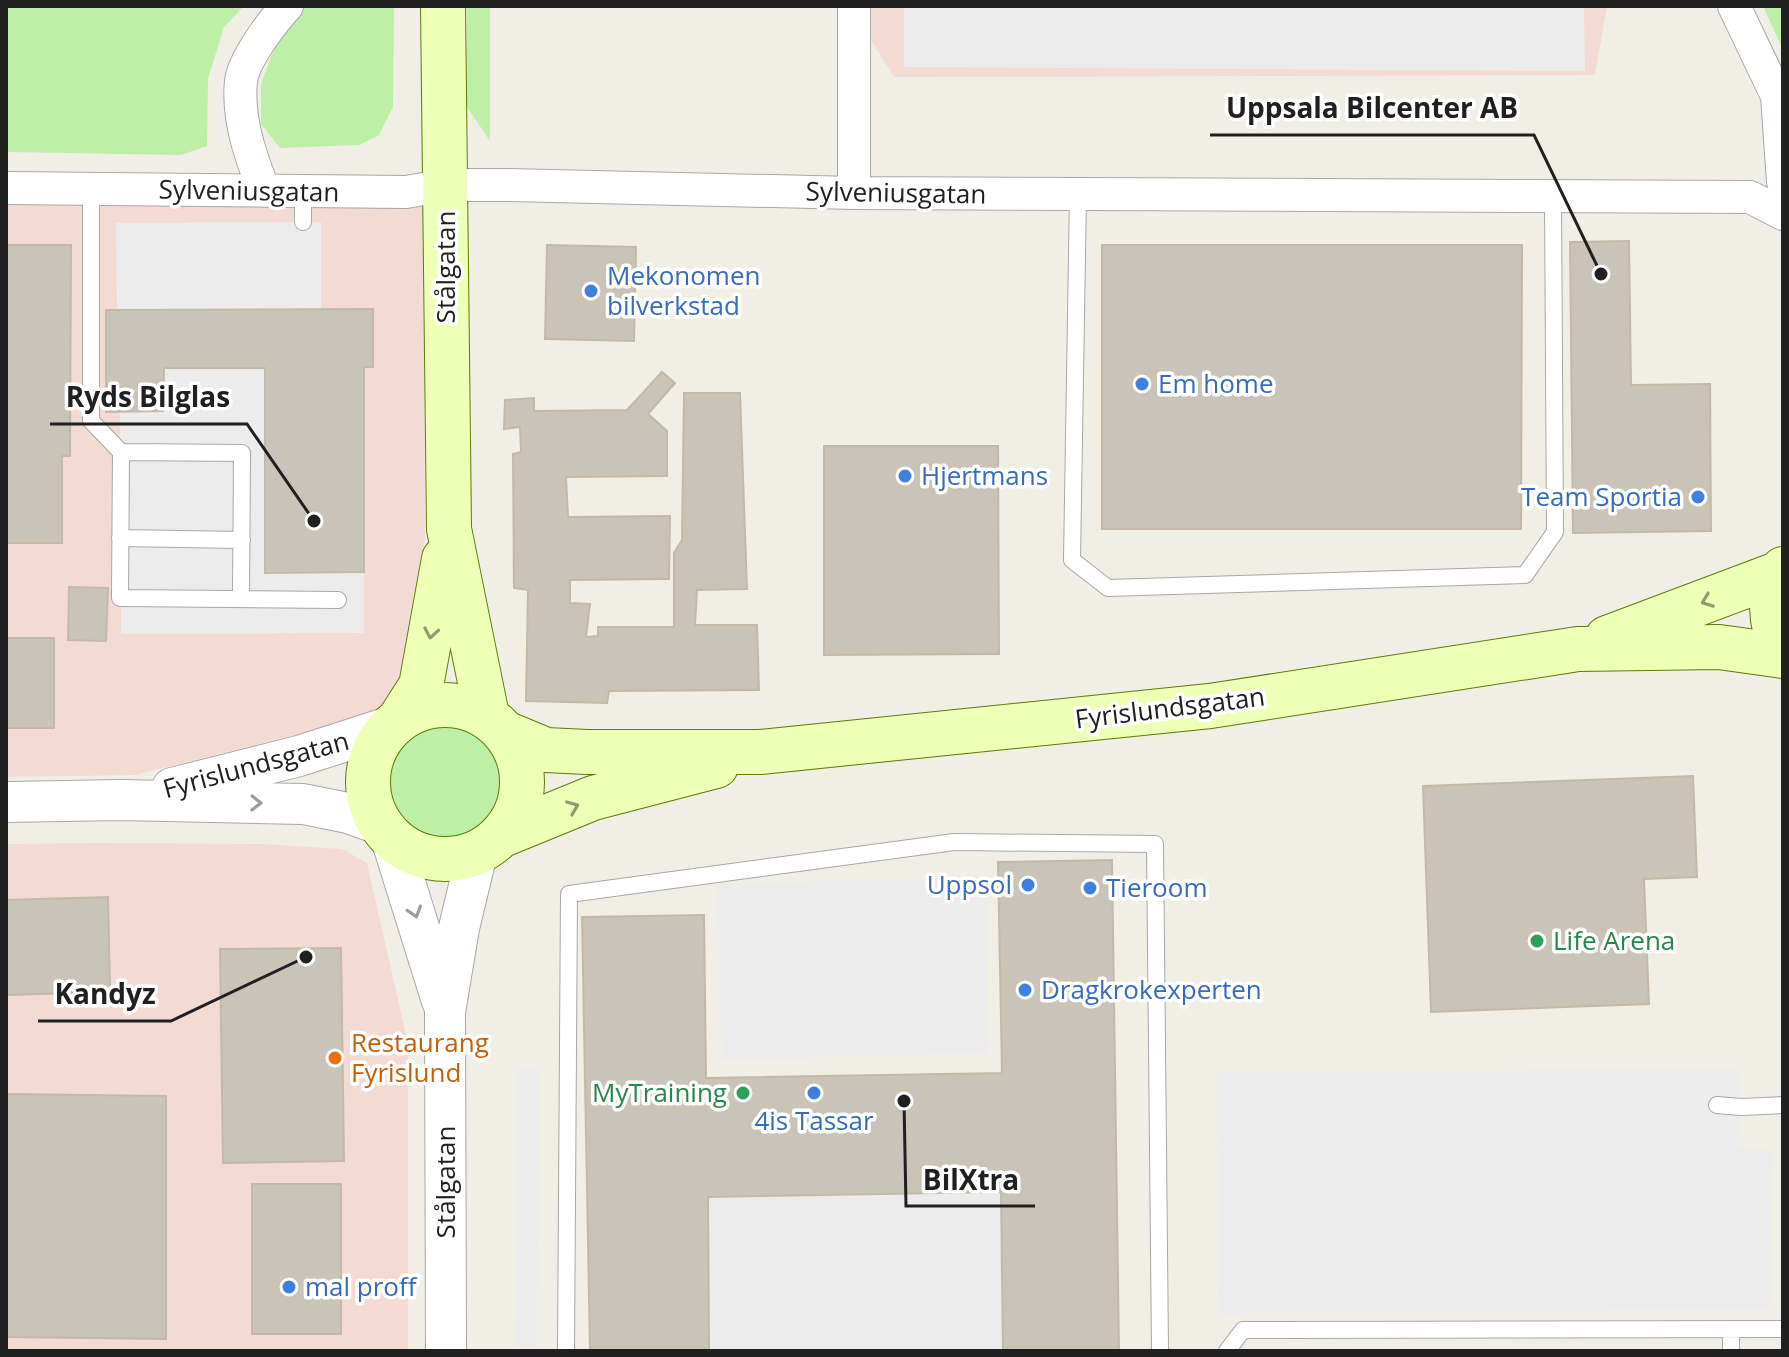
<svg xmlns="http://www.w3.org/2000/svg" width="1789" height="1357" viewBox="0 0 1789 1357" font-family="'Open Sans',sans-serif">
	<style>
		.commercial { fill: #f3dad3 }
		.grass { fill: #beefa7 }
		.parking { fill: #ececec }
		.building { fill: #c9c3b8; stroke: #c4b9a6; stroke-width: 2 }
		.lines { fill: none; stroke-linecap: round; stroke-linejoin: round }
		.service-casing { stroke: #a7a7a7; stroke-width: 18 }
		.minor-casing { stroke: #a7a7a7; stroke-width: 34 }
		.tertiary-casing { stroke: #a7a7a7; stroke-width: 42 }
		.secondary-casing { stroke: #597d00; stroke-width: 46 }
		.service { stroke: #fff; stroke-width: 16 }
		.minor { stroke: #fff; stroke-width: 32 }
		.tertiary { stroke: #fff; stroke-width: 40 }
		.secondary { stroke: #eeffb6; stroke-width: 44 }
		.oneway { stroke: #919b72 }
		.oneway2 { stroke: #9b9b9b }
		.shop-dot { fill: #3f7fe0; stroke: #fff; stroke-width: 3 }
		.leisure-dot { fill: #2e9e5b; stroke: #fff; stroke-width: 3 }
		.food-dot { fill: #e8710a; stroke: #fff; stroke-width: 3 }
		.labels { text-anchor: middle; stroke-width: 7; stroke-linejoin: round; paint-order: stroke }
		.street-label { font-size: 26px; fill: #202020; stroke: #fff }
		.shop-label { font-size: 26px; fill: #366cbe; stroke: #fff; text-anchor: start }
		.leisure-label { font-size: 26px; fill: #27864d; stroke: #fff; text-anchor: start }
		.food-label { font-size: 26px; fill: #c56008; stroke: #fff; text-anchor: start }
		.leader { fill: none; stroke: #202020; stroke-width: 3 }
		.callout-dot { fill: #202020; stroke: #fff; stroke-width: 3 }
		.callout-label { font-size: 28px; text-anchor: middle; font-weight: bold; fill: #202020; stroke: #fff; stroke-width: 7; stroke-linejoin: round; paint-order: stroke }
	</style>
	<rect width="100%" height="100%" fill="#f1efe5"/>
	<path class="commercial" d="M850,6H1607L1595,75L894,77Z
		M6,188L423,192L425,535L412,669L372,721L312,731L134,775L6,777Z
		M97,843L262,844L342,849L367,863L408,1044V1351H6V844Z"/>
	<path class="grass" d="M6,6H244L224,27L208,79L207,146L181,155L6,152Z
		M305,6H394L393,107L379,135L359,145L280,148L261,124V84L279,35Z
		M467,6H490V141L467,107Z
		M1763,6H1783V50Z
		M387 782a58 58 0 1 1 116 0a58 58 0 1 1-116 0Z"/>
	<path class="parking" d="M904,6H1584L1585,71L904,67Z
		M321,222V309L117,310L116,223Z
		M164,368H265V572H364V633L121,634L120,412L163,411Z
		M985,877L989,1053L722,1060L717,884Z
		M518,1068H540L537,1346H515Z
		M1741,1069L1737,1147L1773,1151L1770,1309L1218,1314L1217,1072Z
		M1001,1192L1005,1351H708V1197Z"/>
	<path class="building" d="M1629,241L1631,385L1710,384L1711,531L1573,533L1570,242Z
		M6,245H71L70,456H62V543H6Z
		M547,245L636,247L634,341L545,339Z
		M1102,245H1522L1521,529H1102Z
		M373,309V367H364V572L265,573V368H164L163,411L106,412V310Z
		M662,372L675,383L648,414L667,431V476L566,477L568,517L670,516L669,579L570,580V603L590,604L586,637L598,636V627H674V553L682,540L684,393H740L747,589L697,590L695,625H757L759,690L609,691L607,703L526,701L528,590L514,588L513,454L521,452L520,427L504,429L505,400L534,398V411L627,410Z
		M824,446H998L999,654L824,655Z
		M69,587L108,588L106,641L68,640Z
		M6,638H54V728H6Z
		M1693,776L1697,877L1644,879L1649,1004L1431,1012L1423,786Z
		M1112,860L1119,1351H1003L1001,1192L708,1197L709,1351H590L582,917L704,915L706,1078L1002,1073L998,862Z
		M108,897L110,992L6,995V900Z
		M341,948L344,1161L223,1163L220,949Z
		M6,1094L166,1096V1339L6,1337Z
		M252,1184H341V1334H252Z"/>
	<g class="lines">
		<defs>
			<path id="service" d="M91,189V421L121,452L242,453L241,599
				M303,192V222
				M1078,194L1072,560L1108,588L1525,575L1555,532L1553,196
				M121,452L120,598L338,600
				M120,538L242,540
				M1717,1105L1741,1107L1783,1105
				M566,1351L569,894L954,842L1155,844L1160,1351
				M1227,1351L1243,1330L1783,1329
				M1731,1351V1329"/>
			<path id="minor" d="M854,6V193
				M1734,6L1777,96L1783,182
				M6,188L406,192L446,185H509L854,193L1750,197L1783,214
				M264,191C251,157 237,119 241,81C244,59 272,22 287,6"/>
			<path id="tertiary" d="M172,788L299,756L389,727
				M6,802L122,800L303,804L348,813L379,824
				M391,838L442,1001
				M446,1351L445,1012L459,928L477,853"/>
			<path id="secondary" d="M443,6L449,529L487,716
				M1783,569C1768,593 1769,624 1783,648
				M1607,638L1780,573
				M368 782a77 77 0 1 1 154 0a77 77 0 1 1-154 0Z
				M401,717L421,686L444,559
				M505,733L546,750L587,752H760L1210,706L1578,649L1719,647L1783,656
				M500,836L593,798L716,766"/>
		</defs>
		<use href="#service" class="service-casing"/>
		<use href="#minor" class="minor-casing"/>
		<use href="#tertiary" class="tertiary-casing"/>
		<use href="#secondary" class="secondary-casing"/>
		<use href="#service" class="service"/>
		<use href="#minor" class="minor"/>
		<use href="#tertiary" class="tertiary"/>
		<use href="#secondary" class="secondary"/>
	</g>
	<defs><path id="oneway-chevron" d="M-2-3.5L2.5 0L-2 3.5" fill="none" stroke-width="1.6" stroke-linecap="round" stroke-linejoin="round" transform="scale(2)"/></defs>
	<g class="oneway">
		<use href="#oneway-chevron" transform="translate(1707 601) rotate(159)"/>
		<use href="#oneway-chevron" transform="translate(431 633) rotate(100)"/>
		<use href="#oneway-chevron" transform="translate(573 807) rotate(-22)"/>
	</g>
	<g class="oneway2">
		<use href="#oneway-chevron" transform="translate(256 803) rotate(1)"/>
		<use href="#oneway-chevron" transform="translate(415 912) rotate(72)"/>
	</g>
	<g class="shop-dot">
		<circle cx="591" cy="291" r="8"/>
		<circle cx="1142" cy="384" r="8"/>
		<circle cx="905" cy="476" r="8"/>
		<circle cx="1698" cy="497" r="8"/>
		<circle cx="1028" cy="885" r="8"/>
		<circle cx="1090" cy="888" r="8"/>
		<circle cx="1025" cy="990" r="8"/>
		<circle cx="814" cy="1093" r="8"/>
		<circle cx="289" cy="1287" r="8"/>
	</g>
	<g class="leisure-dot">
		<circle cx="1537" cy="941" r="8"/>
		<circle cx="743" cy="1093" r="8"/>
	</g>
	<circle class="food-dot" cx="335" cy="1058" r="8"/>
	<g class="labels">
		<g class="street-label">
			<text transform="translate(249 191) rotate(1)" y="9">Sylveniusgatan</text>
			<text transform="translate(896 193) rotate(1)" y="9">Sylveniusgatan</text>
			<text transform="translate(446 267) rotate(-90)" y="9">Stålgatan</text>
			<text transform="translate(1170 708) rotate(-7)" y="9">Fyrislundsgatan</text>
			<text transform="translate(256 765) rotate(-15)" y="9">Fyrislundsgatan</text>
			<text transform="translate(446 1182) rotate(-90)" y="9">Stålgatan</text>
		</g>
		<g class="shop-label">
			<text x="607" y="285">Mekonomen<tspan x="607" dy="30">bilverkstad</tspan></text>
			<text x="1158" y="393">Em home</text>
			<text x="921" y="485">Hjertmans</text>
			<text x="1682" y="506" text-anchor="end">Team Sportia</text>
			<text x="1012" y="894" text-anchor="end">Uppsol</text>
			<text x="1106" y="897">Tieroom</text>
			<text x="1041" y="999">Dragkrokexperten</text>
			<text x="814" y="1130" text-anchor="middle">4is Tassar</text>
			<text x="305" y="1296">mal proff</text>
		</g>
		<g class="leisure-label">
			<text x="1553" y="950">Life Arena</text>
			<text x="727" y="1102" text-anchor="end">MyTraining</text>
		</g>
		<g class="food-label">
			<text x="351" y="1052">Restaurang<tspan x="351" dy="30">Fyrislund</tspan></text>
		</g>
	</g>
	<path class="leader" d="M1601 274L1534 135H1210M314 521L247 424H50M306 957L171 1021H38M904 1101L906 1206H1035"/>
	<g class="callout-dot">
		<circle cx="1601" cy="274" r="8"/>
		<circle cx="314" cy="521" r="8"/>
		<circle cx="306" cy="957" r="8"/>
		<circle cx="904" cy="1101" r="8"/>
	</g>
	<g class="callout-label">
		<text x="1372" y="118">Uppsala Bilcenter AB</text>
		<text x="148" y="407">Ryds Bilglas</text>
		<text x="105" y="1004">Kandyz</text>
		<text x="971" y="1190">BilXtra</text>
	</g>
	<rect width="1789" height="1357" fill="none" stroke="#202020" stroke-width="16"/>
</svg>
